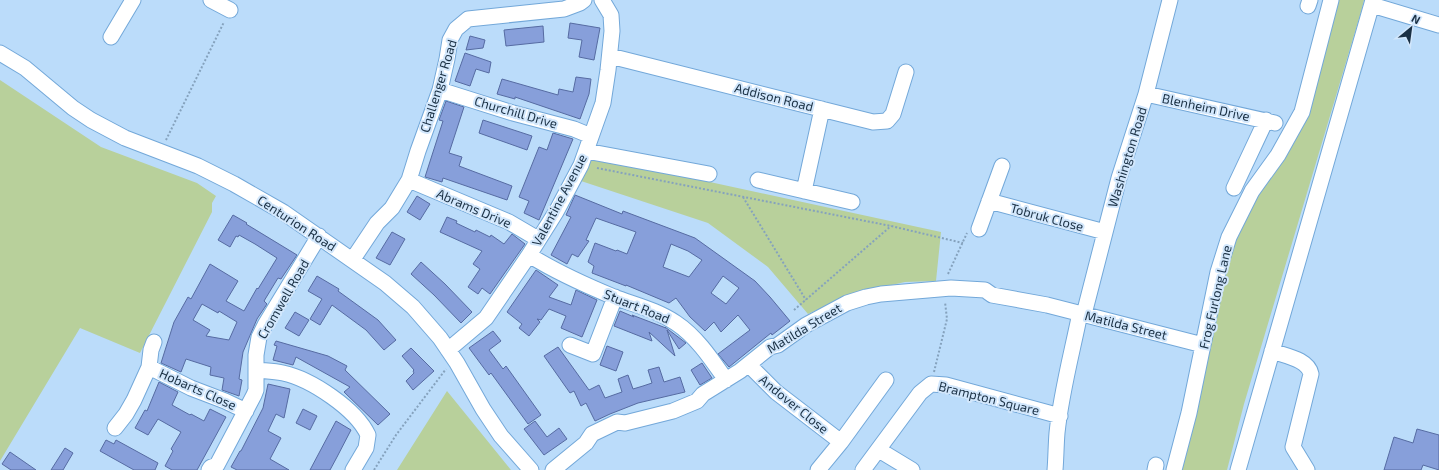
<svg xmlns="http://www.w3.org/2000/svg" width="1439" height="470" viewBox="0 0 1439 470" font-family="'Exo 2',sans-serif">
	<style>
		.green { fill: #b8d09b }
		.building { fill: #879fda; stroke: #566ba2; fill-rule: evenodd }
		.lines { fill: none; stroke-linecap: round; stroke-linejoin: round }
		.minor-casing { stroke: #73a8d9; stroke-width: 17 }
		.path { stroke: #85a2bd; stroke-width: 2; stroke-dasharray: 2 2; stroke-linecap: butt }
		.minor { stroke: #fff; stroke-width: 15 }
		.labels { text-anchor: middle; stroke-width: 4; stroke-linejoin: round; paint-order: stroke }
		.street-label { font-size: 13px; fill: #1a3044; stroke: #d2e7fc }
	</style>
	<rect width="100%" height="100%" fill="#bbdcfa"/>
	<path class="green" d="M1331,0H1364L1361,12L1244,404L1227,470H1174L1229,237L1302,112Z
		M0,80L101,147L197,183L216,196L212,203V212L140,353L80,328L0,461Z
		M590,156L941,232L936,281L905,282L851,294L808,314L768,267L708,223L578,180Z
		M447,391L511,470H397Z"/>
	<path class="building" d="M570,23L600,28L594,60L579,57L582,40L568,38Z
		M543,26L544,42L506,46L504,30Z
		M470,36L485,40L483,48L466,50Z
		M465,53L491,62L489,73L476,69L470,86L455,81Z
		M576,77L591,79L589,94L580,119L515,97V99L497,94L502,79L558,95L559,89L573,92Z
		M446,101L464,107L449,153L462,157L459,166L512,186L507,200L443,178L442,182L425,177L443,121L439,120Z
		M483,120L532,136L527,150L479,133Z
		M553,133L573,139L539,220L524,213L529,201L519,197L539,147L547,150Z
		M575,195L622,214L623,211L695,238L755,281L770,297L790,321L772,335L771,333L729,367L718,354L750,330L738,315L721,332L714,322L705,331L690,317L676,298L669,303L626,285V286L592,273L594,266L588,262L595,243L616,251L617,250L627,254L636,232L596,218L586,240L589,241L578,257L572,254L567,264L551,255L571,217L566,215ZM671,244L688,251L702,260L689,277L663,267ZM723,276L739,288L726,304L711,293Z
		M417,196L430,204L420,220L407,212Z
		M233,215L247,223L246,224L297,255L281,279L278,278L264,301L267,304L257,319L243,352L239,379L242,380L239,396L222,390L224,378L210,375L211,367L186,359L181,372L161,363L174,322L188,297L191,299L210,264L238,281L226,301L244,311L257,288L258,289L277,258L255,244L239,235L238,237L236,236L230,247L218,240ZM202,304L218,313L219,311L237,322L229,340L206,336L210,330L193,320Z
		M447,217L457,221L456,223L475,232L476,230L490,237L491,235L504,244L512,234L525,244L490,294L482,288L478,294L468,287L480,269L473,264L482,251L440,232Z
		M392,232L405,239L390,265L376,258Z
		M421,262L445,284L472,312L461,323L434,295L411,274Z
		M536,270L558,285L549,297L571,305L576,290L597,300L582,337L561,328L566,316L549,309L541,320L537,319L540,322L529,336L519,328L522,324L507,312Z
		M317,276L339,289L338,291L378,320L396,340L384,350L366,330L332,305L320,325L310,319L322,299L308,291Z
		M620,311L634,317L632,315L666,328L665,327L686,343L679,349L667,330L675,356L649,332L652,341L614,326Z
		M295,312L309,320L299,336L285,328Z
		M493,331L501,341L489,350L503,369L506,366L541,415L528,424L491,373L489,375L469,348Z
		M276,341L328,356L347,366L345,370L390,414L378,425L344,392L350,387L296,357L293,365L273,360L277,346L274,345Z
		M607,346L623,352L616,371L600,365Z
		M558,347L589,390L599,385L605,398L622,392L618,379L628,375L633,389L643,386L652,383L648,370L659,367L664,382L680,377L685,392L638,403L610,414L595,421L586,403L581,406L574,391L570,393L544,356Z
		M411,348L434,371L413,390L406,381L414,373L413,371L414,370L402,356Z
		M702,363L712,378L700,385L691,370Z
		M159,382L178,392L172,405L190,415L191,414L204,421L210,409L226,417L197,470H172L165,466L173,451L171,449L181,432L158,419L148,435L135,428L145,410L147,411Z
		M268,384L290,389L284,418L276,414L268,431L281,438L270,459L289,470H237L231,467L240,451H241L263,408Z
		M303,409L317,416L310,430L296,423Z
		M336,421L351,430L337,457L330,470H310Z
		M535,421L547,437L559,428L567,439L544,455L524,429Z
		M1417,429L1439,435V470L1423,465L1421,470H1384L1394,437L1413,443Z
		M106,440L114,444L116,440L158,463L155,470H134L100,451Z
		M65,448L73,453L63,470H51Z
		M10,452L36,470H11L2,464Z"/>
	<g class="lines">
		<defs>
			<path id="minor" d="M211,0L230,10
				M1372,5L1439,25
				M1308,6L1310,0
				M111,37L133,0
				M0,53L25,68L73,108L91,120L125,138L198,166L234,184L283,212L385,283L413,307L440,338L457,363L483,409L501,436L531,470
				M610,56L873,122L887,121L893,114L906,72
				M440,90L513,113L574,129L591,136
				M1146,94L1275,123
				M586,151L709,174
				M409,180L509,222L538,239
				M758,180L852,202
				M1234,188L1266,120
				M804,191L822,109
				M989,201L1105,232
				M979,229L1002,166
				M529,255C556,272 585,285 614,297C635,305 657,310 676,323C697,337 712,360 726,380
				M353,259L377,223L392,208L409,180L418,151L440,90L447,59L450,40L456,29L468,19L564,9L580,3L584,0
				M1084,314L1119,178L1146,94L1170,0
				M570,345L593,354L615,297
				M448,350L486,318L529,255L556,212L581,165L603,103L608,70L612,31L611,15L602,0
				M1272,351C1285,356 1308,359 1311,374L1293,447L1307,470
				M749,365L776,392L841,442
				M149,367L191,388L225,401L246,411
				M256,370C265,371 274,371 283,373C311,379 356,409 368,435L366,448L353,470
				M115,428L126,414L134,400L149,367L151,350L154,342
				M879,450L912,470
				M209,470L211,467L217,465L254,395L256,390V355L259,337L265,325L319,236
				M553,470L586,443L592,434L617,422L625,423L673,411L697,401L703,394L740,371L770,347L778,345L806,325L847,303L866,297L881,294L951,288L985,290L992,295L1047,305L1203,345
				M818,470L841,442L886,380
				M863,470L920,393L931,384L946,385L1060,416
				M1055,470C1056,458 1056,445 1057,433C1061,393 1072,353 1080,313
				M1155,470L1156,465
				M1174,470L1189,413L1218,272L1229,237L1252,191L1278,155L1302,112L1331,0
				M1238,470L1373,0"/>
		</defs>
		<use href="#minor" class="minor-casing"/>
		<path class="path" d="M166,140L224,22
			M597,168L891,226L963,243
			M743,197L806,300
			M948,274L967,233
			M794,310L891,226
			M934,372L947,319L945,302
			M374,470L396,435L446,369"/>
		<use href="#minor" class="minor"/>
	</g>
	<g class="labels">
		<g class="street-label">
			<text transform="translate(438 86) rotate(-73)" y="5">Challenger Road</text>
			<text transform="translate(774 97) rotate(14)" y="5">Addison Road</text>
			<text transform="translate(1206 107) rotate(12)" y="5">Blenheim Drive</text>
			<text transform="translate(516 112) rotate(16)" y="5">Churchill Drive</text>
			<text transform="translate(1127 157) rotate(-73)" y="5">Washington Road</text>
			<text transform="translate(559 200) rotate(-62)" y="5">Valentine Avenue</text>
			<text transform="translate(474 208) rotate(23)" y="5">Abrams Drive</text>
			<text transform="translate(1047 217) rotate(15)" y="5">Tobruk Close</text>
			<text transform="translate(297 223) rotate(33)" y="5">Centurion Road</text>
			<text transform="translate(1215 297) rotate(-77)" y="5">Frog Furlong Lane</text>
			<text transform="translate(283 299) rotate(-60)" y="5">Cromwell Road</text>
			<text transform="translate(637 306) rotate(22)" y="5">Stuart Road</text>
			<text transform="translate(1126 325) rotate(14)" y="5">Matilda Street</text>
			<text transform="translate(804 328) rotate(-31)" y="5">Matilda Street</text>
			<text transform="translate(198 389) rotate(24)" y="5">Hobarts Close</text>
			<text transform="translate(989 398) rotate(14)" y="5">Brampton Square</text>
			<text transform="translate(794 404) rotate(39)" y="5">Andover Close</text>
		</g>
	</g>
	<g transform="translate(1411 28) rotate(29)" stroke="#d2e7fc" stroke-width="3" paint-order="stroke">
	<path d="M0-3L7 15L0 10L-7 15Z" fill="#1a3044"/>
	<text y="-6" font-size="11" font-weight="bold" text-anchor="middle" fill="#1a3044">N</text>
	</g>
</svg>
